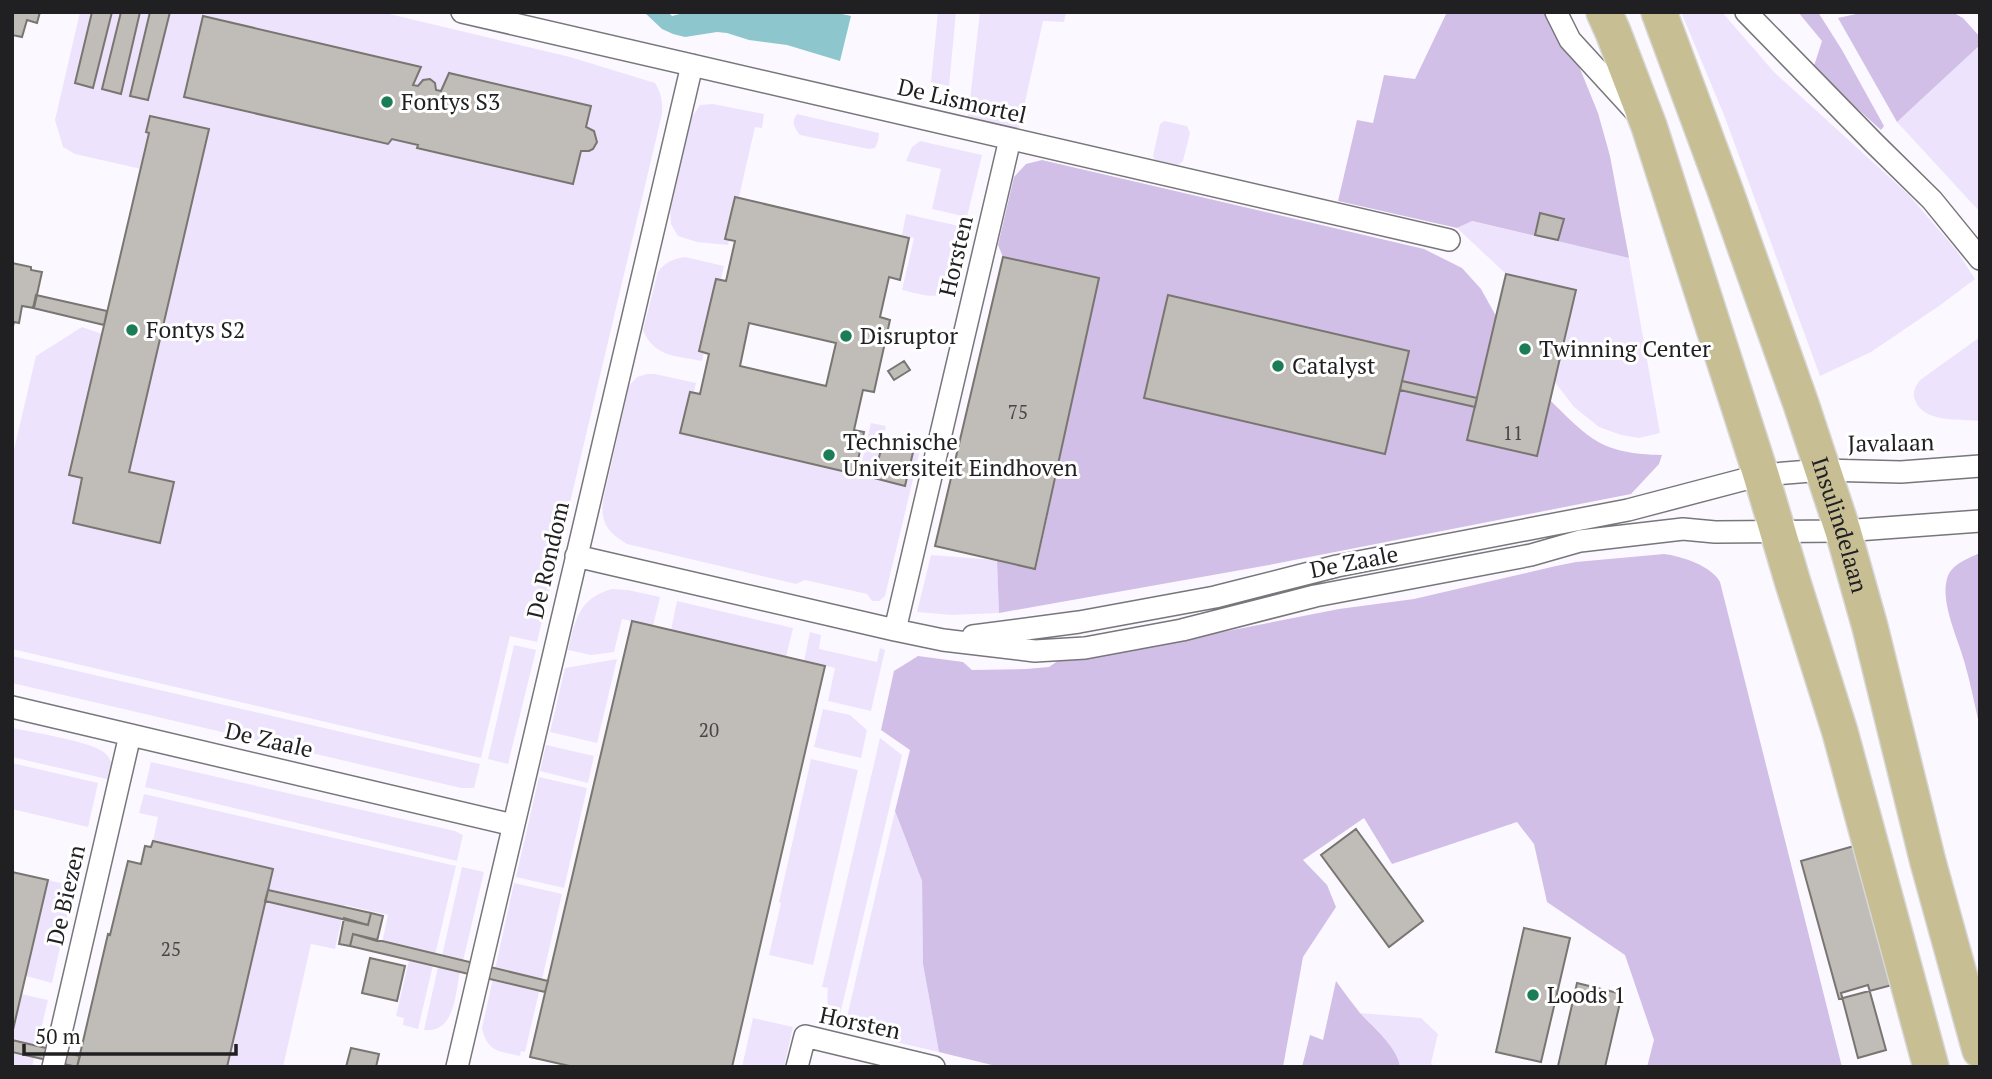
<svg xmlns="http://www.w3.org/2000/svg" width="1992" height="1079" viewBox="0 0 1992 1079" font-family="'PT Serif',serif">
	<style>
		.green { fill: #eee3fc; fill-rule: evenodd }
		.forest { fill: #d1bfe8 }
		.water { fill: #8dc7cd }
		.building { fill: #c0bcb7; stroke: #797571; stroke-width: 2; fill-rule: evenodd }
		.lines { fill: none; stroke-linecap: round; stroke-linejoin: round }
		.street-casing { stroke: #78767a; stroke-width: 24 }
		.primary-casing { stroke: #d7d7d7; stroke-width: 38 }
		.street { stroke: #fff; stroke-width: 21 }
		.primary { stroke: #c7be94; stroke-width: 35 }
		.poi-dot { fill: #1a7d55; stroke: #fff; stroke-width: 2.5 }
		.labels { text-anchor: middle; stroke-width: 6; stroke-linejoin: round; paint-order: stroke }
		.number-label { font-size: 19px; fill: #484646 }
		.street-label { font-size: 23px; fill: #201f21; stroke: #fff }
		.poi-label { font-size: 23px; fill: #201f21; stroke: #fff; text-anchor: start }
	</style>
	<rect width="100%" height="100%" fill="#fbf9ff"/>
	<path class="green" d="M80,12H92L75,83L93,88L112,12H121L103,89L120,94L140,12H150L148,100L170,12H381L570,57L655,83C661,93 663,101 662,114L537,642L510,636L481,758L12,649V458L36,356L82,327L102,334L82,478L75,507L159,543L174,482L129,472L209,130L150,116L146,132L149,133L141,169L75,154L63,147L55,120ZM203,16L421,67L413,85L418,86L423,80L429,79L434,82L436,90L441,91L449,74L591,107L586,127L594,131L597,142C594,150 589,153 581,151L572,184L418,148V145L392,139L388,144L184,97Z
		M938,12H956L949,86L931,82Z
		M980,12H1066L1064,22L1043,21L1019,129L968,117Z
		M1681,12H1722L1774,72L1908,194L1957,251L1975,279L1939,306L1871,352L1820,376L1724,115Z
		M1980,45V212L1897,122Z
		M713,104L764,114L762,128L755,127L728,245L697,242L678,236L671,224L670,209L692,117L700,105Z
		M797,114L879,133L878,141L875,148L869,149L800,135C794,127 791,122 797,114Z
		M1164,121L1187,126L1190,133L1183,161L1178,165L1155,160L1153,156L1160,124Z
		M920,141L982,155L967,217L932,209L941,169L906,161L912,147Z
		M906,214L963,227L950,289C938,302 918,293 902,290L914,238L902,235Z
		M1471,221L1629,258L1660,433L1639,438L1621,435L1599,427L1574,407L1554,381L1575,290L1506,274L1457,228Z
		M685,257L724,266L702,361C676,356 654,357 643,330L658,272C665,262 673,259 685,257Z
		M1980,337V421C1960,419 1923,423 1915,400C1912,392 1915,387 1920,380Z
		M647,374H655L696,383L685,433L859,474L871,423L886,426L875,478L905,485L915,444L921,446L885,596L879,601H872L867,594L805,580L796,584L627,544C608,533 600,523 603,501L629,386L637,377Z
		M931,555L997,560L999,613L952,615L917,612Z
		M612,589L628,590L660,597L653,626L622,619L614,652L591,655L568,650C575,620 579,598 612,589Z
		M677,601L793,628L786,657L671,630Z
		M810,632L821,635L819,649L877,662L880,648L885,650L871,711L828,701L835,668L804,661Z
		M514,645L536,650L508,764L488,759Z
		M12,656L480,764L474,788H461L12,683Z
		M617,659L597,743L550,732L565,668Z
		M823,709L850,715L867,730L861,758L814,747Z
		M12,728C31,732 94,742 105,753C113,760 113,770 111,780L12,757Z
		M880,738L902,755L837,1027C828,1015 826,1003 828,988L822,987Z
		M546,745L594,756L588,783L540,771Z
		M811,759L858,770L813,965L769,955L781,903L779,902Z
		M151,762L455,831L463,835L457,861L145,787Z
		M12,763L98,783L88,827L12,809Z
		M539,777L587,788L564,888L516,877Z
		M144,794L456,866L435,955L382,943L388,915L345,905L335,949L311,944L283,1067H227L273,869L153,841L158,817L139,813Z
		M895,811L922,881L923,964L939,1052L844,1030Z
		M462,867L484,872L463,961L442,956Z
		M48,880L74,886L52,983L26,976Z
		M514,883L562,894L525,1052L521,1051L520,1056C499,1051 487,1052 482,1028Z
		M409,960L433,965L418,1029L403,1025L404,1018L396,1016Z
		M438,967L460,972C455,995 455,1033 424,1030Z
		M21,994L48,1000L32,1067H12V1034Z
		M1360,1013L1421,1018L1438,1034L1431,1063L1433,1067H1400C1398,1049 1373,1026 1360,1013Z
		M753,1018L793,1027L784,1067H742Z"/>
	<path class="forest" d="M1447,12H1557L1598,113L1610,156L1629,258L1472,221L1457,228L1338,201L1357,120L1373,123L1384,75L1415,79Z
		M1798,12H1818L1842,50L1884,126L1881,130L1813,69L1822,41Z
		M1865,12H1952L1963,18L1980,37V45L1897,122L1838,18Z
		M1042,160L1424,249L1462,268L1481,289L1496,316L1468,440L1550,400C1590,440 1603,454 1662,455L1659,464L1631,494L1269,565L999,613L997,560L1036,569L1099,278L1003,257L998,245L1014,177L1026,164Z
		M1980,553V728C1975,707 1971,685 1965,664C1959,641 1940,603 1947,579C1951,564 1967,559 1980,553Z
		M1664,554C1681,556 1712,566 1720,582L1842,1067H1647L1654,1040L1625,955L1547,902L1534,844L1517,822L1392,864L1364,818L1303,860L1327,885L1336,907L1303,957L1283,1067H1000L939,1052L923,964L922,881L895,811L910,750L881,730L894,671L918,656L963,662L972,670L1026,669L1049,667L1059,660L1111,654L1339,609L1414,599L1556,566L1576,562Z
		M1336,981C1344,992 1352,1003 1360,1013C1373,1027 1398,1048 1400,1067H1302L1310,1035L1323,1040Z"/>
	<path class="water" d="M644,12H668L672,16L687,12H833L851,16L840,61L787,45L749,40L727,33L717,32L685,37L673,34L662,29Z"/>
	<path class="building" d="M12,12H40L37,23L27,20L22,37L12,35Z
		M92,12H112L93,88L75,83Z
		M121,12H140L121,94L102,89Z
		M150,12H170L148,100L130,96Z
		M203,16L421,67L413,85L418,86L423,80L430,79L435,83L436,90L441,91L449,73L591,106L586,127L594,131L597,142L593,149L589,151H581L573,184L417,148L418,145L392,139L388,144L184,97Z
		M150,116L209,129L129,472L174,482L160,543L73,523L82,478L69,475L149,133L146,132Z
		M735,197L909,238L900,280L889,277L880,317L890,320L874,392L863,390L854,430L864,432L855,474L680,433L690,392L700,394L709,354L699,351L716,279L726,281L735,241L725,239ZM749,323L836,343L826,386L740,366Z
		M1540,213L1564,219L1558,240L1535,235Z
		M1003,257L1099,278L1035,569L935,546Z
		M12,263L31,267V270L42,272L34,308L22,306L19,323L14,322L12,330Z
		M1506,274L1576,290L1537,456L1467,440Z
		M36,295L107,311L104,325L33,308Z
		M1168,295L1409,351L1385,454L1144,398Z
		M904,361L910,370L894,380L888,371Z
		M1402,381L1477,398L1475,407L1400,390Z
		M884,437L915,444L905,486L874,478Z
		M632,621L825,666L732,1067H574L530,1057Z
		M1356,829L1423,921L1389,947L1321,855Z
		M153,841L273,869L227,1067H77L108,934L110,935L128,861L141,864L145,846L151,847Z
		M1854,846L1892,985L1839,999L1801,861Z
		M12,872L48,880L12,1034Z
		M268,890L371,913L368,925L265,901Z
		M371,913L383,916L377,941L353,934L350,946L339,944L344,918L368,925Z
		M1524,928L1570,938L1541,1062L1496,1052Z
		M353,934L548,981L545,992L350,946Z
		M370,958L405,966L397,1001L362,993Z
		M1577,983L1622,994L1605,1067L1558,1066Z
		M1868,985L1886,1050L1858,1058L1841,993Z
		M12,1040L80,1056L77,1067L12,1052Z
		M351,1048L379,1054L376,1067H346Z"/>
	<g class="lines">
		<defs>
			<path id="street" d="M462,12L1449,240
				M1556,12L1570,40L1635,111
				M1746,12L1874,143L1932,200L1980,259
				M576,556L895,630L943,640L1035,651L1085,648L1182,630L1315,596L1531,555L1580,541L1683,529L1715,532L1843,531L1980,521
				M895,630L1010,139
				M973,636L1079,622L1215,597L1337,566L1628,510L1761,475L1823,470L1901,472L1980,466
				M12,707L513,825
				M53,1067L130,735
				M457,1067L692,65
				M797,1067L805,1036L934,1067"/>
			<g id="primary">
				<path d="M1604,12L1613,32L1649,126L1761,475L1793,583L1840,732L1931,1067"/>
				<path id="s1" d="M1659,12L1725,190L1801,404L1843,531L1870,627L1928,862L1980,1050"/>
			</g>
		</defs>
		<use href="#street" class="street-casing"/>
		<use href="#primary" class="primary-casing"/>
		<use href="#street" class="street"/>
		<use href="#primary" class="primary"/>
	</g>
	<g class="poi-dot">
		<circle cx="387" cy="102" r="7"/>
		<circle cx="132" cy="330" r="7"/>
		<circle cx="846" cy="336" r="7"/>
		<circle cx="1525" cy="349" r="7"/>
		<circle cx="1278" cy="366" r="7"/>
		<circle cx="829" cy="455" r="7"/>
		<circle cx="1533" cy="995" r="7"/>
	</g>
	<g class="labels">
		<g class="number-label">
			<text x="1018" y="419">75</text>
			<text x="1513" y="440">11</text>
			<text x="709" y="737">20</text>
			<text x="171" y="956">25</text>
		</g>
		<g class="street-label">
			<text transform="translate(962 101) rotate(13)" y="8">De Lismortel</text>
			<text transform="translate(956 256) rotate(-77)" y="8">Horsten</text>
			<text transform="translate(1891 443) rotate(-1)" y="8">Javalaan</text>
			<text dy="8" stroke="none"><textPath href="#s1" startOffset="544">Insulindelaan</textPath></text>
			<text transform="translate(548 560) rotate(-77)" y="8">De Rondom</text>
			<text transform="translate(1354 562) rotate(-11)" y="8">De Zaale</text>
			<text transform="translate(269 740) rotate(13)" y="8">De Zaale</text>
			<text transform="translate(66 895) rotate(-77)" y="8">De Biezen</text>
			<text transform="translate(860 1023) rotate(12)" y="8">Horsten</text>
		</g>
		<g class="poi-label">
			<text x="401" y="110">Fontys S3</text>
			<text x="146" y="338">Fontys S2</text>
			<text x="860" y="344">Disruptor</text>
			<text x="1539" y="357">Twinning Center</text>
			<text x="1292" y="374">Catalyst</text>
			<text x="843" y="450">Technische<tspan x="843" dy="26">Universiteit Eindhoven</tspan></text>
			<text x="1547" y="1003">Loods 1</text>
		</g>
	</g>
	<rect width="1992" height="1079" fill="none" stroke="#201f21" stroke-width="28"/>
	<path d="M24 1044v10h212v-10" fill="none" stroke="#201f21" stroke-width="3.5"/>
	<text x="35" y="1044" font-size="21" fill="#201f21" stroke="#ffffff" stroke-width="5" paint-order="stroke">50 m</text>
</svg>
